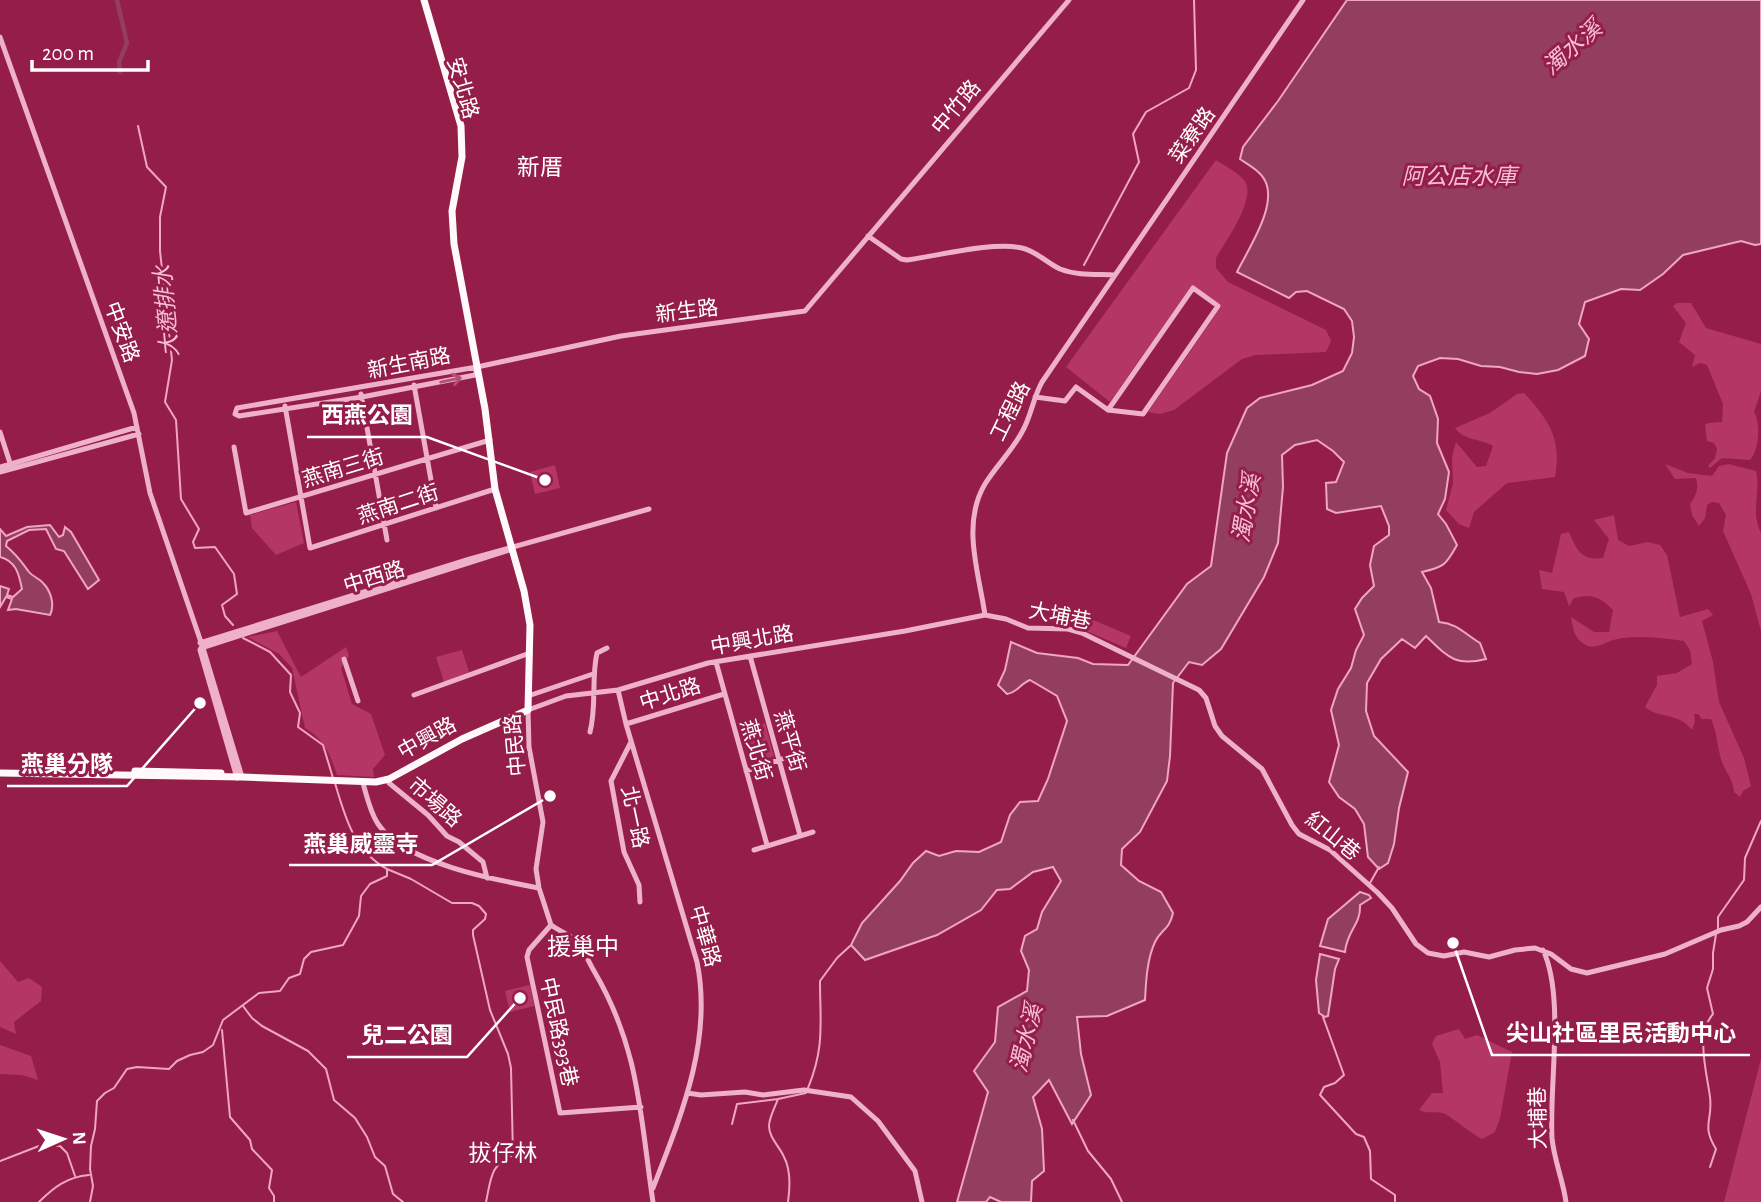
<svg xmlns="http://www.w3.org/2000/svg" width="1761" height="1202" viewBox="0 0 1761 1202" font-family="'Alegreya Sans','Noto Sans TC',sans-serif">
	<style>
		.green { fill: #b33665 }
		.water { fill: #923e5c; stroke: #f0a5c2; stroke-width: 2 }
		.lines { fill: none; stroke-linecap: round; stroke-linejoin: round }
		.stream { stroke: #f0a5c2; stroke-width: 2 }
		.canal { stroke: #923e5c; stroke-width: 4.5 }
		.minor { stroke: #efb1c8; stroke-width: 5 }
		.major { stroke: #fff9fb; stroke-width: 7 }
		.oneway { stroke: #b45175 }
		.labels { text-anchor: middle; stroke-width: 6; stroke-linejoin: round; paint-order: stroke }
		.street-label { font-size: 21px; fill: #fff; stroke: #951e49 }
		.water-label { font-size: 23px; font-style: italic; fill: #f5bed3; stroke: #951e49 }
		.neighbourhood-label { font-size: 23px; fill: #fff; stroke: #951e49 }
		.quarter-label { font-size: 24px; fill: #fff; stroke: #951e49 }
		.leader { fill: none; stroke: #fff; stroke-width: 2.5 }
		.callout-dot { fill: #fff; stroke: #951e49; stroke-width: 2.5 }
		.callout-label { font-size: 23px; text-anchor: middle; font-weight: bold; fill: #fff; stroke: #951e49; stroke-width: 6; stroke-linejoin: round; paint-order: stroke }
	</style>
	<rect width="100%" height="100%" fill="#951e49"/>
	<path class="green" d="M1216,160C1225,166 1237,172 1244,180C1258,197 1225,242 1216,258V268L1228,282L1326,330L1331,341L1326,352L1256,355L1242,359L1174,410L1160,414L1148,412L1221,307L1191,286L1110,402L1066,367Z
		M1677,303H1691L1706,328L1761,344V391L1754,412C1761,423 1759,451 1750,460L1722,458L1710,468L1708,466L1715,458L1717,449L1714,443L1707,441L1705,425L1708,423L1722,422L1723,404L1707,365L1700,363L1692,367L1695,355L1679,342L1686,323L1673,306Z
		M1524,393C1549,420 1562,439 1555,477L1507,483L1474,512L1469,528L1459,524L1446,510L1453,483L1452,457L1456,442L1477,467L1486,466L1493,446C1480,438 1464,441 1455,428L1490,413L1517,394Z
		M1665,464L1688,473L1712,476L1719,466L1729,464L1756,471C1761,494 1750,510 1761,533V631L1751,594L1723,531L1726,515L1719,503L1712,502L1707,505L1705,518L1699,526L1692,515L1690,504C1696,496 1699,489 1696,478L1675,479Z
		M555,465L560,488L535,494L530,472Z
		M296,502L304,543L276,555L252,528L250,515Z
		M1614,515L1618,540L1629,546L1648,542L1660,545L1667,555L1680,617L1708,609L1713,615L1702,621L1713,662L1719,702L1744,758L1751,786L1743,791L1740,797L1734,792C1733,778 1725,772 1721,759C1717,745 1717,732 1711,719H1702L1698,714H1694L1695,721L1692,730C1678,712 1659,719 1645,707L1657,685V676L1677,673L1692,664L1690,650L1684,641C1662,638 1639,635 1617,639C1607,641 1596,650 1586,645C1574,639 1573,629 1571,617L1594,632H1609L1613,610C1600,597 1592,593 1574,598L1569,606L1564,592L1542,589L1539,570L1552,573L1561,534L1569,532C1577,550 1581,561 1603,558L1609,539L1594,520Z
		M1079,614L1131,636L1126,648L1072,625Z
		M277,631L301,677L346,647L349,656L341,668L352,704L371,714L385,755L373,769L374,777L337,775C330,754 325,740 305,728L292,668L279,654L248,637Z
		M462,650L469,672L444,682L436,657Z
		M765,723L774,756L756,764L747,729Z
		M0,961L18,982L29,978L42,987L41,1001L14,1022L16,1034L0,1027Z
		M530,985L534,1006L510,1012L505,991Z
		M1459,1029L1465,1039L1477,1035L1512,1052L1500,1118L1495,1132L1482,1139C1470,1133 1451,1116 1443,1113C1434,1111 1427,1114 1419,1110L1432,1093H1443L1440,1062L1432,1044L1436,1036Z
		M0,1045L31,1056L38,1080L22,1075L0,1074Z
		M1761,1059V1202H1724Z"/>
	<path class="water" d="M1347,0H1761V244L1755,245L1741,241L1683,255L1663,274L1640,290L1621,289L1585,302L1579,324L1589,339L1585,356L1558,370L1537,374L1519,372L1500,367L1481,366L1458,359L1440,358L1418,366L1413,376L1419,389L1430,396L1438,419L1437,443L1449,472L1445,499L1438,514L1446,524L1457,545C1446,565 1444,567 1422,572L1431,588L1439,622C1459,624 1463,633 1480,643L1486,659C1455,667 1448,657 1426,636L1415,648L1402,639L1381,659L1367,683L1366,711L1374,736L1408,772L1399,808L1394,844L1388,863L1379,869L1368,857L1364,824L1355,809L1339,797L1329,782L1339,745L1331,710L1338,689L1351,668L1356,650L1364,635L1355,609L1362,598L1374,586L1370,565L1374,546L1389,535V526L1381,506L1336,513L1327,509L1326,483L1336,482L1344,462L1333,451L1317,440L1295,445L1282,455L1283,487L1278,543L1264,577L1221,649L1202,665L1189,662L1173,683L1170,756L1167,781L1140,832L1122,849L1121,865L1139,881L1161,892L1173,913C1169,931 1161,929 1155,942C1147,959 1146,981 1145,1000L1107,1016L1077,1017L1081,1054L1091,1095L1072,1124L1049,1080L1033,1097L1042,1129L1044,1171L1032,1181L1031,1202H1001L990,1197L986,1202H957L988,1092L974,1071L995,1042L998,1007L1027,991L1029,970L1021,951L1025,936L1037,929L1042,912L1061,881L1053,867L1033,872L1010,889L997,890L981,910L937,935L865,960L851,945L862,923L900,881L913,863L926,851L939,856L956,851L979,852L1001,842L1010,815L1020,802L1038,801L1048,779L1067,721L1057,696L1030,680C1020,684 1018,692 1007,694L998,685L1005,670L1011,642L1037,653L1078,658L1093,664L1128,665L1187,584L1211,566L1227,453L1247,408L1260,398L1312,385L1343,371L1352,353L1354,337L1352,321L1344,309L1307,291L1296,292L1289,298L1237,272C1248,249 1282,200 1262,176C1257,169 1247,164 1240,159L1243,147L1278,101Z
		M50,525L59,537L63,535L65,527L71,532L99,580L88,589L64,551L56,549L46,529L29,530L7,541L6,546C18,556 20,560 29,572C33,577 39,578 43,583C51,591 55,605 50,615L16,609L8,610L12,599L6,597L0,607V586L9,589L7,595L13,597L22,589C19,574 16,561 0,557V529L6,536L27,527Z
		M1360,892L1369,895L1371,898L1360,905C1361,925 1347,930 1345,952L1320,946L1328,919Z
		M1320,954L1339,959L1335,969L1328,1016L1325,1017L1319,1013L1316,980Z"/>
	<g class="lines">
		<path class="stream" d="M138,126L147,167L166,187L160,217V251L172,360L165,402L176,420L181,499L199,529L193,542L195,548L215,547L234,574L237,594L222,605L225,616L233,625
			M1084,265L1139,162L1133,134L1146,112L1189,88L1196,70L1194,0
			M243,638L270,652L291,675L290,692L300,713L298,727L323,745L333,778
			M387,869L411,879L452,903H472L479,906L486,914L485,919L473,930V935L490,1010L508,1054L511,1068L513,1155C490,1165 491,1179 486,1202
			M1370,883L1379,867
			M1718,929V917L1744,880L1745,858L1761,821
			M243,1006L252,1018L262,1026L308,1051L326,1069L334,1100L355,1118L367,1137L375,1157L385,1166L393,1194L403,1202
			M1323,1017L1344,1075L1335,1083L1324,1087L1320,1095L1356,1134L1364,1137L1370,1151L1371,1179L1395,1195V1202
			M222,1030L230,1117L250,1140L252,1149L272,1170L269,1188L274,1196V1202
			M808,1088C825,1047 820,1022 820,981L837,958L850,946
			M1073,1120L1088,1151L1111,1179L1122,1202
			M732,1124L737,1104L778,1099
			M514,1155L523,1164
			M0,1161L39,1146H60L67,1153L75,1176
			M1710,1167L1716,1149C1701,1125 1713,1121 1710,1097C1707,1073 1695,1034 1713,1014L1707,988L1713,969V953L1716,934
			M39,1202C54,1187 67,1177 89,1175
			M90,1202L93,1186L90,1169L91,1146L95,1129L97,1101L105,1093L114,1088L127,1069L137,1067L169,1069L177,1061L190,1055L203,1052L213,1045L223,1020L259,993L280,991L289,978L300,974L304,959L311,952L343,945L359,916L361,896L370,884L387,876V869C354,851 345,817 335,783
			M788,1202C790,1188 791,1170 784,1157C780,1147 769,1138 769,1126C769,1118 775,1107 778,1099L806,1093"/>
		<path class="canal" d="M117,0L127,43L119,62L120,72"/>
		<path class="minor" d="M0,37L134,413L150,493L203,648L242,777
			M868,236L901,259L907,260C938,256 993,241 1022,248C1036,251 1047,263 1060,269C1078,276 1097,274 1115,275
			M477,369L475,375L362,397L239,416L235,414L237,408L477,367L621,336L805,311L1069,0
			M414,385L436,508
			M361,394L387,540
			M1035,397L1065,401L1076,387L1108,410L1143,414L1218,306L1193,288L1108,410
			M285,406L310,548L495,489
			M0,432L10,463
			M234,447L246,513L490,440
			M0,467L137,427
			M0,472L139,434
			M985,615C979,573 961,524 985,484C996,466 1012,451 1022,432C1031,417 1033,398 1042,382L1303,0
			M200,643L470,559L649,509
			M201,648L509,550
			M200,650L237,778
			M750,656L800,835
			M344,659L358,701
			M716,662L767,845
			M618,690L626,724L697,962C713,1040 681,1116 653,1188
			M414,695L530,653
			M528,696L593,674
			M626,724L724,694
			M590,732C597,705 591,679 597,653L607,648
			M631,742L611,781L624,852L639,885L640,902
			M746,771L794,755
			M389,779V783L428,815L447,836L459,842L483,862L487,878
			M363,783C367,797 370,812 378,824C404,863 496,880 539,888
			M754,850L813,832
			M551,925L529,950L527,957L560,1113L641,1107
			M1543,950C1565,996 1549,1085 1552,1138C1554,1160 1563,1180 1566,1202
			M687,1093L701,1095L745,1092L763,1095L804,1090L851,1097L878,1121L915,1171L922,1202
			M653,1202C640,1116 640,1049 594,971C588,961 583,947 574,939C567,934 558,930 551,925L539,888L536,869L543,822L529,747L528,710L566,696L618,690L708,663L905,631L985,615L1006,619L1028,628L1068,629L1082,633L1199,690L1206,698L1215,726L1222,736L1262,769L1292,825L1299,834L1330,850L1378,893L1392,908L1416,944L1428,953L1444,956L1464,952L1489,957L1515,950L1535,948L1551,954L1571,969L1587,973L1665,954L1721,930L1739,926L1747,922L1761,907"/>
		<path class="major" d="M135,771L221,773
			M0,773L242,777L376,782L389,779L462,739L528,710L530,625L524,591L495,489L485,409L454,244L452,211L462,157L461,126L424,0"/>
	</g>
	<defs><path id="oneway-shaft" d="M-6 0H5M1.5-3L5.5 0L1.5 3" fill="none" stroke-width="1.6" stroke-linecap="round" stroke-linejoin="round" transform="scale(1.75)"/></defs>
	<use class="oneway" href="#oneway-shaft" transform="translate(451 380) rotate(-12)"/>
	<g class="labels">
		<g class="street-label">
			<text transform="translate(463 88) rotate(74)" y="7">安北路</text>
			<text transform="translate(956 107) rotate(-50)" y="7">中竹路</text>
			<text transform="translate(1192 135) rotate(-55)" y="7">菜寮路</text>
			<text transform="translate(687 311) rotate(-7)" y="7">新生路</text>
			<text transform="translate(122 332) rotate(70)" y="7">中安路</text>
			<text transform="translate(409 363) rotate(-11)" y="7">新生南路</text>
			<text transform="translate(1010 411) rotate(-64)" y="7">工程路</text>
			<text transform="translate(343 468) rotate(-17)" y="7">燕南三街</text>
			<text transform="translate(398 504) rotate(-18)" y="7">燕南二街</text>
			<text transform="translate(374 577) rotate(-17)" y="7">中西路</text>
			<text transform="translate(1060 616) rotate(11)" y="7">大埔巷</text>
			<text transform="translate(752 640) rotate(-10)" y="7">中興北路</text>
			<text transform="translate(670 694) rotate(-17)" y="7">中北路</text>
			<text transform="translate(427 738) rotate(-29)" y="7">中興路</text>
			<text transform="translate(790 741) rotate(74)" y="7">燕平街</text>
			<text transform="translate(515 745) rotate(-95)" y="7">中民路</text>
			<text transform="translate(756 750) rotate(74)" y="7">燕北街</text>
			<text transform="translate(435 802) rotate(41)" y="7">市場路</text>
			<text transform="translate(635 817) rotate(78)" y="7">北一路</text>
			<text transform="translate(1333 836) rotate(39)" y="7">紅山巷</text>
			<text transform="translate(705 936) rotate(74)" y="7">中華路</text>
			<text transform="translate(559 1032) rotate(78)" y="7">中民路393巷</text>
			<text transform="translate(1538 1118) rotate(-91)" y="7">大埔巷</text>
		</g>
		<g class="water-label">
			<text transform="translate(1572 47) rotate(-41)" y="8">濁水溪</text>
			<text x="1459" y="184">阿公店水庫</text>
			<text transform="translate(166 311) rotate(-95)" y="8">大遼排水</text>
			<text transform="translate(1246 508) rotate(-80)" y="8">濁水溪</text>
			<text transform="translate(1026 1038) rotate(-76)" y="8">濁水溪</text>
		</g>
		<g class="neighbourhood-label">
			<text x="540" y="175">新厝</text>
			<text x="503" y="1161">拔仔林</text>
		</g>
		<g class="quarter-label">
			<text x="583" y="955">援巢中</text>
		</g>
	</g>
	<path class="leader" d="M545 480L427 437H307M200 703L127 786H7M550 796L432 865H289M1453 943L1492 1055H1750M520 998L467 1057H347"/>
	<g class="callout-dot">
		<circle cx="545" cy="480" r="7"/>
		<circle cx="200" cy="703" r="7"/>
		<circle cx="550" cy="796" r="7"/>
		<circle cx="1453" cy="943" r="7"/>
		<circle cx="520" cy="998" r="7"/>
	</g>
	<g class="callout-label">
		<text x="367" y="423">西燕公園</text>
		<text x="67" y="772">燕巢分隊</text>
		<text x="361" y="852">燕巢威靈寺</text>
		<text x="1621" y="1041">尖山社區里民活動中心</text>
		<text x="407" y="1043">兒二公園</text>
	</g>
	<g transform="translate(63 1139) rotate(87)" stroke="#951e49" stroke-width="5" paint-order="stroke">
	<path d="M0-5L12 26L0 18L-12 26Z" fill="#ffffff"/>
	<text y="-10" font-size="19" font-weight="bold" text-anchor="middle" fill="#ffffff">N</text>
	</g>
	<path d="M32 60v10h116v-10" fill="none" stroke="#ffffff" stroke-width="3.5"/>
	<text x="42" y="60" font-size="21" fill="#ffffff" stroke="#951e49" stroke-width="5" paint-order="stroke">200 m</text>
</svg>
